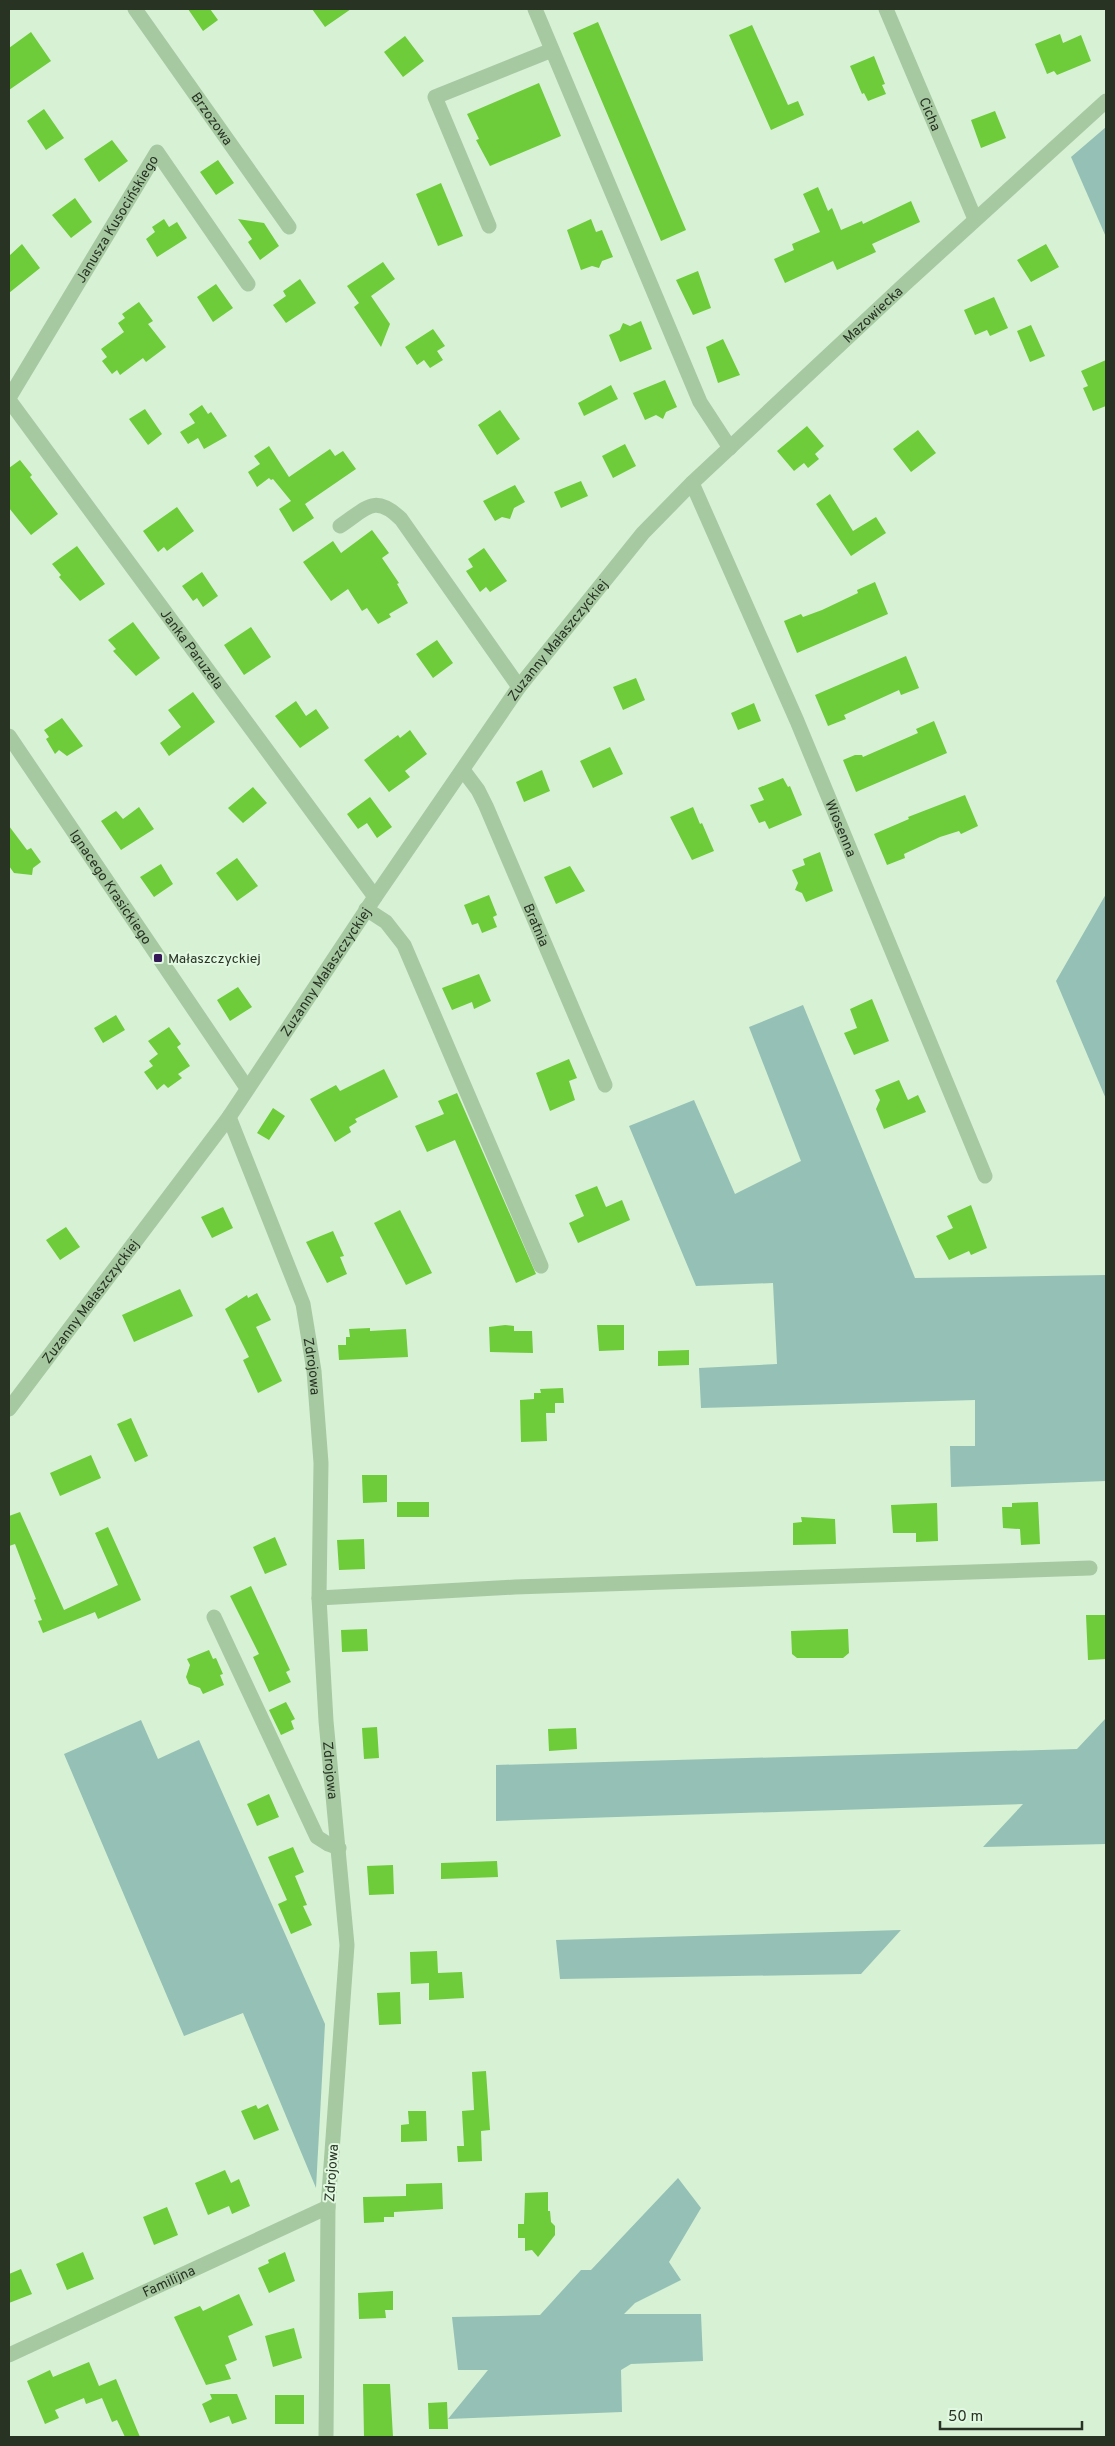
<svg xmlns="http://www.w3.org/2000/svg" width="1115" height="2446" viewBox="0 0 1115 2446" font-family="Overpass,sans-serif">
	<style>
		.green { fill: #95c0b5 }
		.building { fill: #6ecb39 }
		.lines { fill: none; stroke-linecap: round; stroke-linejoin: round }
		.minor { stroke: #a7c9a1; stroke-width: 15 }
		.poi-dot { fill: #351856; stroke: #e2f9e1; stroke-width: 2 }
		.labels { text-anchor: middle; stroke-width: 4; stroke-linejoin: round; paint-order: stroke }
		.street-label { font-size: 14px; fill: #283324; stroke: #e2f9e1 }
		.poi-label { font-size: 14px; fill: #283324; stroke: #e2f9e1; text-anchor: start }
	</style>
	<rect width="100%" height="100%" fill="#d7f1d5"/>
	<path class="green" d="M1106,127V237L1071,157Z
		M1106,894V1099L1056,981Z
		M803,1005L915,1278L1106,1275V1481L951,1487L950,1446H975V1400L701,1408L699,1368L777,1364L773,1283L696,1286L629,1126L694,1100L735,1194L801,1161L749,1027Z
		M1106,1718V1844L983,1847L1023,1804L496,1821V1765L1077,1749Z
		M141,1720L158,1759L199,1740L325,2024L316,2188L243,2013L184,2036L64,1754Z
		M901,1930L861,1974L560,1979L556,1940Z
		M678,2178L701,2208L669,2262L681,2280L635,2303L624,2314H701L703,2361L631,2364L621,2370L622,2412L448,2419L488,2370H458L452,2317L540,2315L581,2270H591Z"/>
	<path class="building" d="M188,9H210L218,20L203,31Z
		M312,9H351L325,27Z
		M598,22L686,230L661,241L573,33Z
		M752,25L788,105L798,101L804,115L771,130L729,35Z
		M31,32L51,61L9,90V48Z
		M1060,34L1063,43L1081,35L1091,61L1057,75L1054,71L1047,74L1035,44Z
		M405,36L424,61L403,77L384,52Z
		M874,56L885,84L882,85L886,94L868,101L864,93L862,94L850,66Z
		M539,83L561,136L490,166L476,140L479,139L467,114Z
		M44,109L64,138L46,150L27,121Z
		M995,111L1006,138L981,148L971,120Z
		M112,140L128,161L99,182L84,159Z
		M218,160L234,183L216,195L200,172Z
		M441,183L463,236L438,246L416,194Z
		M818,187L828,211L832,208L841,230L862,221L863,224L911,201L920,222L872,244L876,252L837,270L833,261L785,283L774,259L794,250L792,244L820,232L803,194Z
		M75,198L92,222L71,238L52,215Z
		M164,219L169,227L177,222L187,238L157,257L146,239L155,232L152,227Z
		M238,219L264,223L279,246L260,260L248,242L252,239Z
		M591,219L596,232L602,230L613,257L602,261L599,268L592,266L581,270L567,230Z
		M22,244L40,268L9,293V256Z
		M1046,244L1059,267L1031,282L1017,260Z
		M383,262L395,279L371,296L390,324L381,347L354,307L359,303L347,286Z
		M698,271L711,308L693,315L676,280Z
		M300,279L316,303L286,323L273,305L286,296L283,291Z
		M216,284L233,308L213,322L197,297Z
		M994,297L1008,328L990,336L987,330L975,335L964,310Z
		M139,302L153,321L148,324L166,347L146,362L143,358L120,375L117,370L112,374L102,361L107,357L101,349L124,332L118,323L125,318L122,314Z
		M641,321L652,349L620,362L609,335L620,330L623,323L630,326Z
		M1031,325L1045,356L1030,362L1017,331Z
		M433,329L445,346L437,351L443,360L430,368L424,360L417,365L405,347Z
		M723,339L740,375L718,383L706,347Z
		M1106,360V406L1093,411L1083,388L1088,386L1081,371Z
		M665,380L677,407L666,412L663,419L656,415L645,420L633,393Z
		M611,385L618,399L584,416L578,403Z
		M202,405L208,414L211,412L227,436L204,449L198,438L188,444L180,432L195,423L189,414Z
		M145,409L162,434L148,445L129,419Z
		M500,410L520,439L497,455L478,425Z
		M807,426L824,446L815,454L819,459L808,468L804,463L794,471L777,451Z
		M918,430L936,453L911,472L893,449Z
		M625,444L636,466L613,478L602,456Z
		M269,446L289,477L330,449L335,456L343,451L356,469L305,504L314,518L293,532L279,509L291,501L273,479L271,480L269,478L257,487L248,472L260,464L254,456Z
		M20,460L32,475L30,477L58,514L31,535L9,508V468Z
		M581,481L588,496L561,508L554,492Z
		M515,485L525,502L514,508L510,519L502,517L495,521L483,501Z
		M830,494L853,531L876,517L886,533L851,556L816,504Z
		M177,507L194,531L167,551L164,547L158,552L143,531Z
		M372,530L389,553L382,558L399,583L397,584L408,603L389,614L391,617L378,624L367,608L362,611L348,589L331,601L303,562L333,541L341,553Z
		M77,546L105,584L80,601L59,577L61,575L52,564Z
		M484,548L507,581L490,592L486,587L480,592L466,571L473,567L468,559Z
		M202,572L218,596L203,607L197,598L193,601L182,586Z
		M875,582L888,614L797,653L784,621L801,614L803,617L822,610L858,593L857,590Z
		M133,622L160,658L136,676L113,651L116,649L108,640Z
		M251,627L271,657L244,675L224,645Z
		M437,640L453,663L433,678L416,654Z
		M906,656L919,688L901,695L899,690L844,715L846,719L828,726L815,695Z
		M636,678L645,700L623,710L613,687Z
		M193,692L215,722L169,756L160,743L181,727L168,710Z
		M296,701L306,716L316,709L329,728L300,748L275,716Z
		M754,703L761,721L738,730L731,713Z
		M62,718L83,746L67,756L59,750L55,754L46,739L49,737L44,730Z
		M934,721L947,753L856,792L843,760L855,755H862L863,757L918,733L916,729Z
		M410,730L427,754L405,771L410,777L389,792L364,760L398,735L400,738Z
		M610,747L623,774L593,788L580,761Z
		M542,770L550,791L524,802L516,782Z
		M783,778L788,787L790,786L802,815L769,829L765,821L759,823L750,805L764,800L758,788Z
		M253,787L267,803L243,823L228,808Z
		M965,795L978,826L961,834L959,831L940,837L904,854L905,858L887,865L874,834L909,819L908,817Z
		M370,797L392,827L377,838L367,823L358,829L347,814Z
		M139,807L154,829L121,850L101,821L116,811L123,819Z
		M693,807L700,824L702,823L714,851L692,860L670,817Z
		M9,826L27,850L31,848L41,862L33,868L32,875L14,873L9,866Z
		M820,852L833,891L806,902L802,893L795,890L798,883L792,870L805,865L803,859Z
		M237,858L258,886L237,901L216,873Z
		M161,864L173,884L154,897L140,877Z
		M570,866L585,891L556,904L544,877Z
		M489,895L497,915L493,917L497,927L482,933L478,923L472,925L464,905Z
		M479,974L491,1001L474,1009L472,1002L452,1010L442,988Z
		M238,987L252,1007L230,1021L217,1000Z
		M872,999L889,1041L854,1055L844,1033L857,1028L850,1009Z
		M116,1015L125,1030L103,1043L94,1028Z
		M169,1027L181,1044L177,1047L190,1066L178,1074L182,1078L168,1088L164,1084L157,1090L144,1072L153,1066L149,1061L158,1054L148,1041Z
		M569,1059L577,1078L569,1081L575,1100L550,1111L536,1073Z
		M384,1069L398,1097L355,1119L357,1122L349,1127L351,1132L335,1142L310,1099L336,1085L340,1091Z
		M899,1080L908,1100L918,1095L926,1112L884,1129L876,1109L880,1100L875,1090Z
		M457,1093L536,1274L516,1283L455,1140L427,1152L415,1126L444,1114L438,1101Z
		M273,1108L285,1116L269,1140L257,1133Z
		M597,1186L606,1207L622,1200L630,1220L578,1243L569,1223L584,1216L575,1195Z
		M971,1205L987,1248L971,1255L969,1251L949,1260L936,1236L953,1228L947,1216Z
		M223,1207L233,1228L212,1238L201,1217Z
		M400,1210L432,1273L406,1285L374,1223Z
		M66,1227L80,1247L60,1260L46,1240Z
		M333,1231L344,1256L340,1257L347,1274L327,1283L306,1242Z
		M180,1289L193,1316L134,1342L122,1315Z
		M257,1293L271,1320L256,1327L282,1381L258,1393L243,1360L249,1357L225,1309L247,1295L248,1298Z
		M505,1325L514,1326V1331H532L533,1353L490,1352L489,1327Z
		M597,1325H624V1350L599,1351Z
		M370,1328V1331L406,1329L408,1357L339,1360L338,1345H346V1337H350L349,1329Z
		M689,1350V1365L658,1366V1351Z
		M563,1388L564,1403H555V1413H546L547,1441L521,1442L520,1400L534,1399V1393H541L540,1389Z
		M131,1418L148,1456L135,1462L117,1424Z
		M91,1455L101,1478L60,1496L50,1473Z
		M362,1475H387V1502L363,1503Z
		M397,1502H429V1517H397Z
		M1038,1502L1040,1544L1021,1545L1020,1529L1003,1528L1002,1507H1012V1503Z
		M937,1503L938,1541L916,1542V1533H893L891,1505Z
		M20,1512L64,1610L118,1585L95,1533L108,1527L141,1600L98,1619L95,1612L43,1633L38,1621L42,1620L34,1600L36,1599L15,1544L9,1546V1516Z
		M801,1517L835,1519L836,1544L793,1545V1523L802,1522Z
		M275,1537L287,1565L265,1574L253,1547Z
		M364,1539L365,1569L339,1570L337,1540Z
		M251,1586L290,1670L286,1672L291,1682L269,1692L253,1657L259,1654L230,1596Z
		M1086,1615H1106V1659L1088,1660Z
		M367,1629L368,1651L342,1652L341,1630Z
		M848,1629L849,1653L843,1658H797L792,1654L791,1631Z
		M209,1650L213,1659L216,1658L223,1674L220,1675L224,1685L203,1694L200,1688L189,1684L186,1677L190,1665L187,1659Z
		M286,1702L295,1719L291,1721L294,1729L281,1735L269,1710Z
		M377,1727L379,1758L364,1759L362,1728Z
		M576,1728L577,1749L549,1751L548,1729Z
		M269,1794L279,1817L257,1826L247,1804Z
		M293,1847L304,1872L295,1876L307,1905L303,1906L312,1925L291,1934L278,1904L287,1900L268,1857Z
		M497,1861L498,1877L441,1879V1863Z
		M393,1865L394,1894L369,1895L367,1866Z
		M437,1951L438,1973L462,1972L464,1998L429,2000V1983L411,1984L410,1952Z
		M400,1992L401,2024L379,2025L377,1993Z
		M486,2071L490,2130L481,2131L482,2161L458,2162L457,2146H464L462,2111L474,2110L472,2072Z
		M268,2104L279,2130L254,2140L241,2111L256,2105L258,2109Z
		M408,2111H426L427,2141L401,2142V2125L409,2124Z
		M225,2170L231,2183L239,2179L250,2206L232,2214L229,2206L208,2215L195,2183Z
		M442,2183L443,2209L394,2212V2217H384V2222L364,2223L363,2197L406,2196V2184Z
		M548,2192V2211H550L551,2222L555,2226V2235L538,2257L532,2250L525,2251V2238H518V2224H524L525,2193Z
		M167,2207L178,2235L154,2245L143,2217Z
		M83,2252L94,2279L67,2290L56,2264Z
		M285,2252L295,2281L269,2293L258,2268L269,2263L268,2260Z
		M21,2269L32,2294L9,2303V2274Z
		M393,2291V2310H385L386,2318L359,2319L358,2293Z
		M239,2294L253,2325L228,2336L237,2360L225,2365L231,2379L206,2385L174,2317L200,2306L203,2311Z
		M294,2328L302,2358L273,2367L265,2336Z
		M89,2362L99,2386L116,2379L140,2437H125L117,2420L112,2422L102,2398L86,2404L84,2398L55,2410L59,2418L45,2424L27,2381L50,2370L53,2377Z
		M363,2384H390L393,2437H364Z
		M210,2394H237L247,2419L232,2424L229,2416L210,2423L202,2404L212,2399Z
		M275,2395H304V2424H275Z
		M447,2402L448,2429H429L428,2403Z"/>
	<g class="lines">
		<g class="minor">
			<path id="s1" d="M135,9L289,227"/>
			<path d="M535,9L700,402L730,448"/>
			<path id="s2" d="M886,9L975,219"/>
			<path d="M489,226L435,97L552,50"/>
			<path id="s3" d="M9,398L157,152L248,284"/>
			<path id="s4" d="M9,400L375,897"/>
			<path id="s5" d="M692,483L797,721L985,1176"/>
			<path d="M340,526C366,509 374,493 401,519L519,687"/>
			<path id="s6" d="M9,736L247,1088"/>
			<path id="s7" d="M463,770L478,790L486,806L605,1085"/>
			<path d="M366,909L386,922L404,945L541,1266"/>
			<path id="s8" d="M229,1117L303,1304L314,1371L321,1463L319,1598L326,1721L347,1945L328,2207L326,2437"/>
			<path id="s9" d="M9,1409L229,1117L375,897L519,687L643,533L692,483L906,283L1106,101"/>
			<path d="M319,1598L515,1587L1090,1568"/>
			<path d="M214,1617L317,1837L328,1844L339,1848"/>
			<path id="s10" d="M9,2355L328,2207"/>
		</g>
	</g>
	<rect class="poi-dot" x="153" y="953" width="10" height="10" rx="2.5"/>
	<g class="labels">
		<g class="street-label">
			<text dy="5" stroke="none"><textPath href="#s2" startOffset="114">Cicha</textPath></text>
			<text dy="5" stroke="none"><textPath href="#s1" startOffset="134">Brzozowa</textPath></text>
			<text dy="5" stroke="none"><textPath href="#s3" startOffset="209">Janusza Kusocińskiego</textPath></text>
			<text dy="5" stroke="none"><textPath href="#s9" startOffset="1399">Mazowiecka</textPath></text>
			<text dy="5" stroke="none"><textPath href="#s9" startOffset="945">Zuzanny Małaszczyckiej</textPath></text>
			<text dy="5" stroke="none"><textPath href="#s4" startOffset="309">Janka Paruzela</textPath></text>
			<text dy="5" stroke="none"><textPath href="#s5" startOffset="376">Wiosenna</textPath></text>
			<text dy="5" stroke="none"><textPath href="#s6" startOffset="182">Ignacego Krasickiego</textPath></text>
			<text dy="5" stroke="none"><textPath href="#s7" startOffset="172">Bratnia</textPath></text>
			<text dy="5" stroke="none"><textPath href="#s9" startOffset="540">Zuzanny Małaszczyckiej</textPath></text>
			<text dy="5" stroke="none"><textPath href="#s9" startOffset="135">Zuzanny Małaszczyckiej</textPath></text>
			<text dy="5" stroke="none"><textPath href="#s8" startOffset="264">Zdrojowa</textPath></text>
			<text dy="5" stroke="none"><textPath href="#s8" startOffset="669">Zdrojowa</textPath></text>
			<text transform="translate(331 2173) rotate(-86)" y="5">Zdrojowa</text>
			<text dy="5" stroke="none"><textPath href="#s10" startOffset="176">Familijna</textPath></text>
		</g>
		<g class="poi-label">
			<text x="168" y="963">Małaszczyckiej</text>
		</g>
	</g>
	<rect width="1115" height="2446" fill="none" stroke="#283324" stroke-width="20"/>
	<path d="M940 2421v8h142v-8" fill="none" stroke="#283324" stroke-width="2.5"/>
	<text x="948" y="2421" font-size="15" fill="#283324" stroke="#e2f9e1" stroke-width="4" paint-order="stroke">50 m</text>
</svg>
